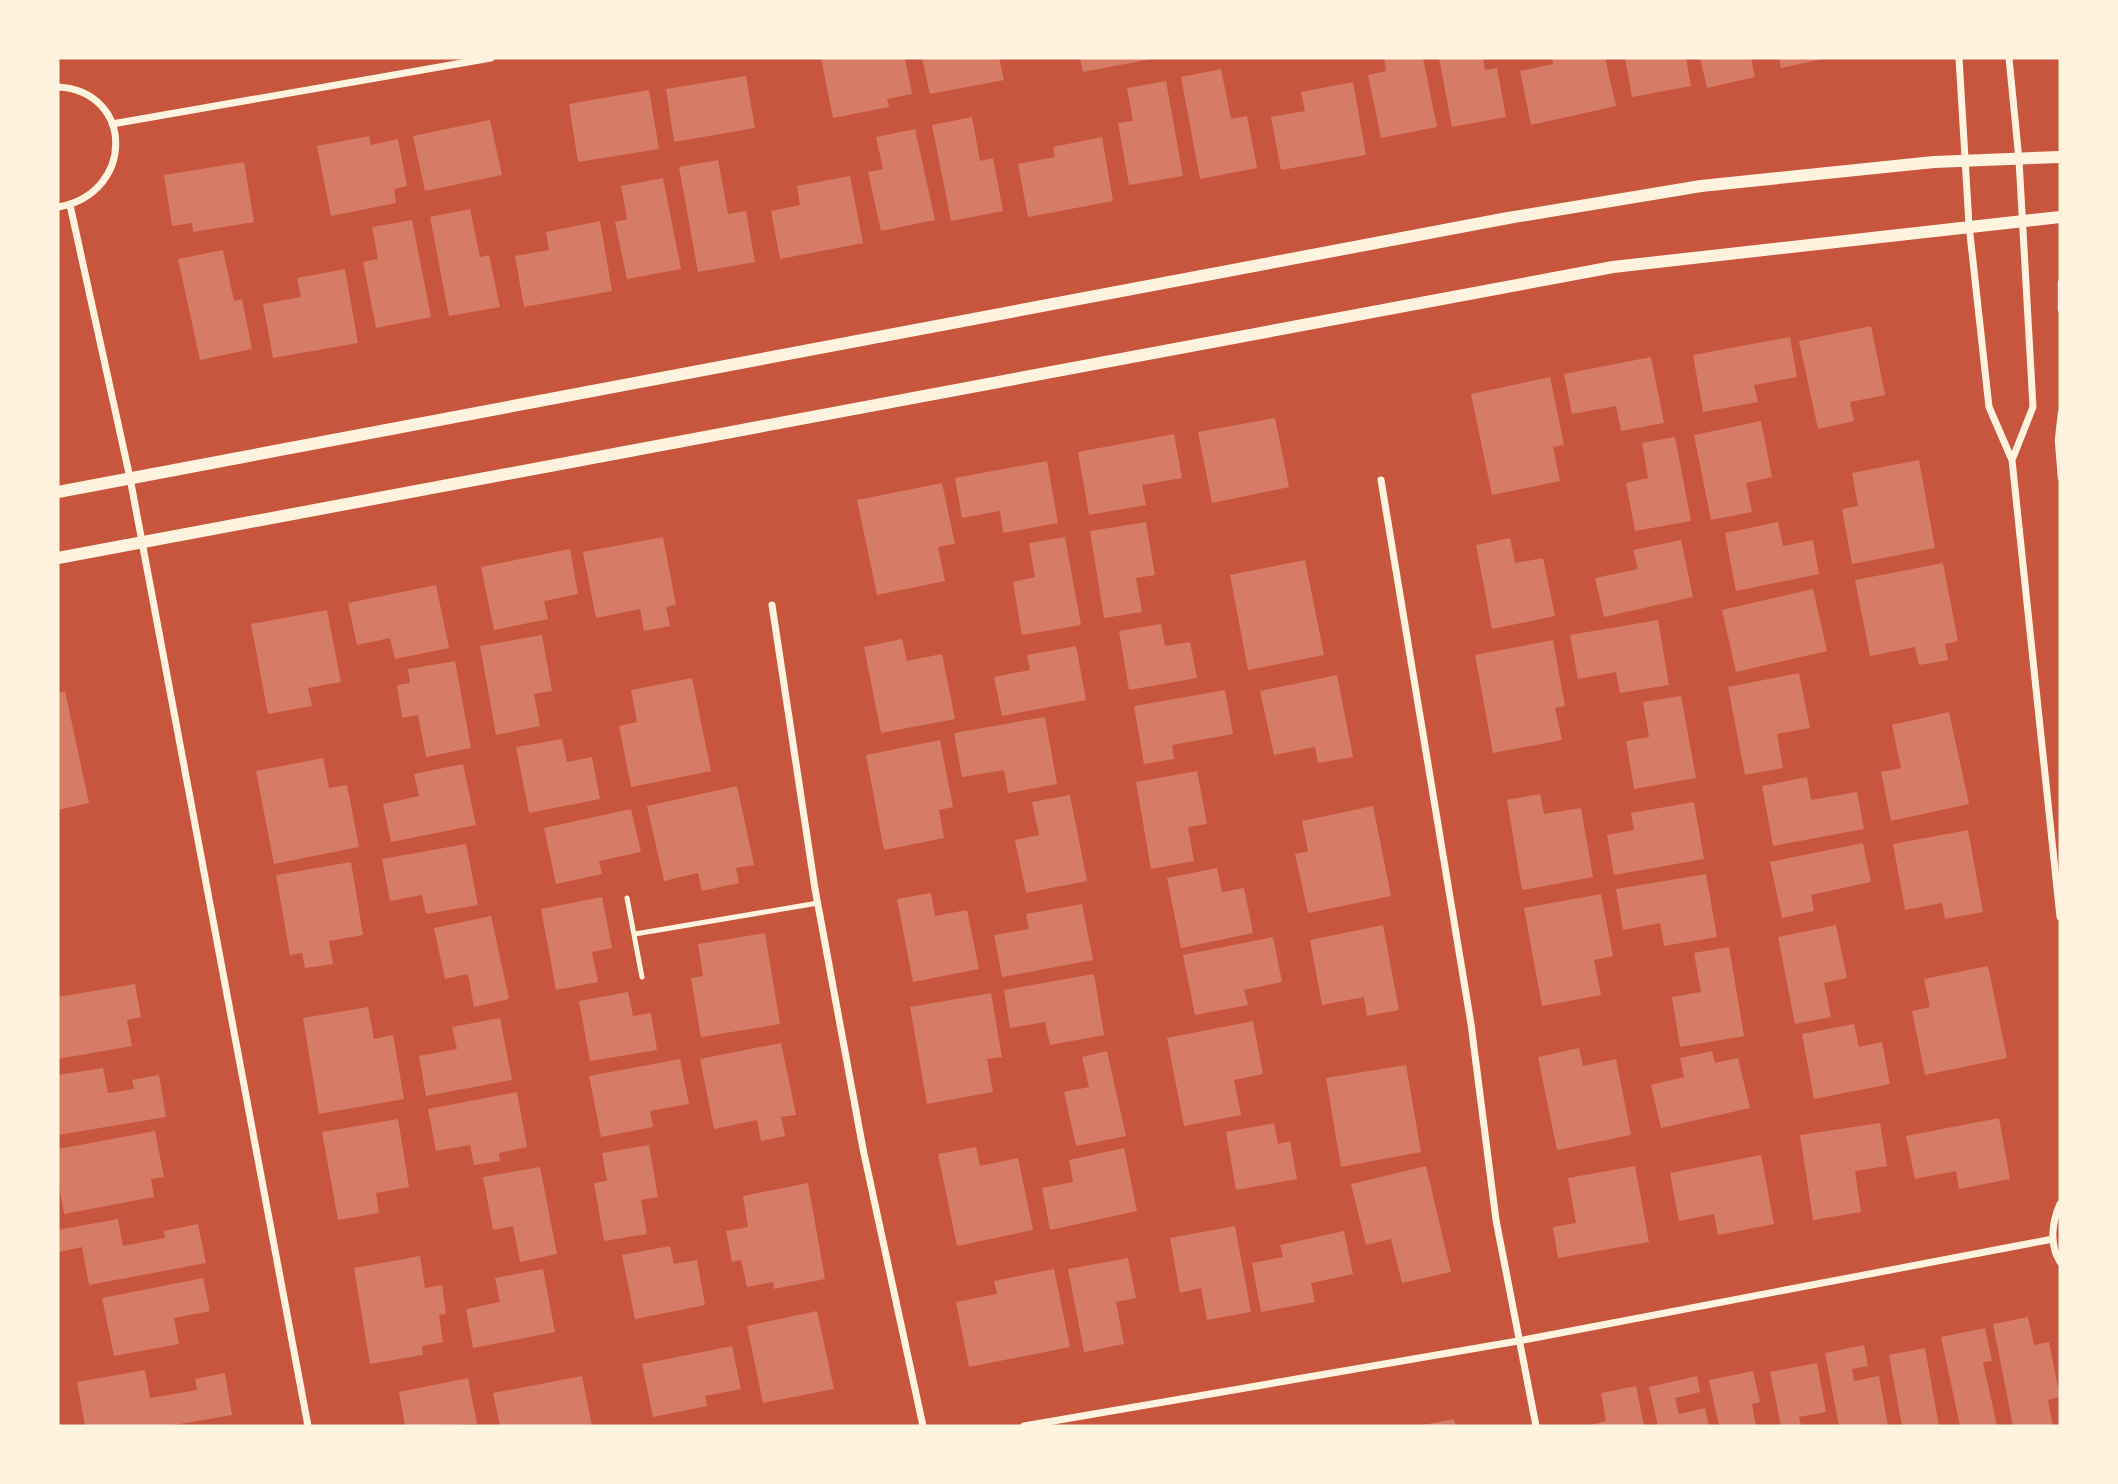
<svg xmlns="http://www.w3.org/2000/svg" width="2118" height="1484" viewBox="0 0 2118 1484" font-family="'IBM Plex Sans',sans-serif">
	<style>
		.building { fill: #d67c66 }
		.lines { fill: none; stroke-linecap: round; stroke-linejoin: round }
		.path { stroke: #fff3e0; stroke-width: 4.5 }
		.service { stroke: #fff3e0; stroke-width: 5 }
		.minor { stroke: #fff3e0; stroke-width: 7 }
		.tertiary { stroke: #fff3e0; stroke-width: 12 }
	</style>
	<rect width="100%" height="100%" fill="#c8553d"/>
	<path class="building" d="M821,58H905L912,94L887,99L889,107L833,118Z
		M922,58H999L1004,80L930,94Z
		M1080,58H1151V59L1083,72Z
		M1384,58H1423L1437,127L1381,138L1368,75L1386,71Z
		M1439,58H1483L1485,70L1497,68L1506,117L1452,127Z
		M1552,58H1605L1616,106L1531,125L1520,71L1553,64Z
		M1625,58H1686L1691,86L1632,97Z
		M1700,58H1751L1755,77L1707,88Z
		M1779,58H1823V59L1781,68Z
		M1221,69L1231,119L1247,116L1257,168L1200,179L1181,77Z
		M746,76L755,128L674,142L666,89Z
		M1166,81L1183,176L1129,185L1118,123L1133,121L1127,88Z
		M1353,82L1366,155L1281,170L1271,117L1305,111L1301,92Z
		M649,90L659,149L578,162L569,104Z
		M972,117L980,161L993,158L1003,211L951,221L932,125Z
		M490,120L502,175L425,191L413,136Z
		M915,129L935,220L881,231L868,172L883,169L876,137Z
		M369,136L371,145L398,139L407,186L394,189L396,203L331,216L317,146Z
		M1102,137L1113,201L1028,217L1018,164L1055,157L1053,147Z
		M718,160L728,214L746,211L755,262L698,272L679,167Z
		M244,162L254,222L193,232L192,223L172,226L164,175Z
		M850,176L863,243L780,259L771,211L800,205L797,186Z
		M663,178L681,269L627,279L615,222L627,219L621,186Z
		M470,209L480,257L489,255L500,307L449,316L430,217Z
		M412,220L431,317L376,328L363,262L378,259L372,227Z
		M600,221L612,291L524,307L515,256L549,250L546,232Z
		M223,250L234,301L242,299L252,349L200,360L178,259Z
		M345,269L358,343L273,358L263,304L301,297L297,278Z
		M1871,326L1885,395L1850,402L1854,421L1818,429L1799,341Z
		M1790,337L1797,377L1754,385L1758,402L1703,412L1693,355Z
		M1651,357L1664,423L1621,431L1616,406L1572,414L1564,374Z
		M1550,377L1564,445L1553,447L1560,481L1492,495L1471,394Z
		M1275,418L1289,487L1212,503L1198,432Z
		M1761,421L1772,477L1746,483L1752,512L1711,520L1694,435Z
		M1174,434L1182,478L1142,485L1146,505L1089,515L1078,452Z
		M1675,437L1691,521L1635,531L1626,483L1648,478L1642,443Z
		M1919,460L1935,548L1852,564L1842,509L1858,506L1852,473Z
		M1047,461L1058,523L1003,533L1000,511L962,518L955,478Z
		M942,483L955,544L938,547L945,581L877,595L857,500Z
		M1146,522L1155,575L1136,578L1142,612L1104,618L1090,531Z
		M1778,522L1783,546L1813,540L1819,574L1736,591L1725,533Z
		M663,537L676,605L666,607L670,626L644,631L640,609L596,618L583,552Z
		M1065,537L1081,625L1022,635L1013,582L1035,577L1029,543Z
		M1510,538L1515,563L1543,558L1555,616L1492,629L1476,545Z
		M1681,540L1693,597L1604,617L1595,578L1638,569L1633,550Z
		M570,549L578,594L544,601L548,619L494,630L481,567Z
		M1305,560L1324,655L1248,670L1230,575Z
		M1943,563L1958,641L1945,644L1948,660L1919,665L1915,647L1870,656L1855,580Z
		M436,585L449,648L395,659L390,638L357,645L348,603Z
		M1813,589L1827,651L1736,672L1722,610Z
		M327,610L341,682L308,688L312,706L268,714L251,624Z
		M1658,620L1669,685L1620,693L1616,672L1578,679L1570,635Z
		M1161,624L1165,646L1190,642L1197,678L1129,690L1119,631Z
		M542,635L552,691L534,694L540,726L496,735L480,646Z
		M902,639L907,661L942,654L955,719L881,733L864,647Z
		M1553,640L1565,706L1555,708L1562,740L1493,753L1475,655Z
		M1076,646L1086,700L1002,716L994,677L1030,670L1027,655Z
		M455,661L471,748L426,757L418,715L402,718L397,685L410,683L408,669Z
		M1799,673L1810,728L1777,734L1783,768L1745,775L1728,687Z
		M1337,675L1353,757L1318,763L1315,747L1274,755L1260,691Z
		M692,678L711,771L631,787L619,726L637,722L631,690Z
		M1225,690L1233,734L1172,745L1174,759L1144,764L1134,706Z
		M65,691L89,803L58,810V693Z
		M1681,696L1696,778L1634,789L1626,741L1649,737L1643,702Z
		M1949,712L1969,804L1891,821L1881,772L1901,768L1892,725Z
		M1045,717L1057,784L1008,793L1004,770L962,777L954,733Z
		M562,739L567,762L592,757L600,799L529,813L516,747Z
		M940,740L953,807L939,810L944,838L884,850L866,755Z
		M323,758L329,788L347,785L359,847L274,864L256,771Z
		M463,764L476,825L391,842L383,804L419,796L414,774Z
		M1197,771L1207,824L1188,827L1194,861L1151,869L1136,782Z
		M1807,777L1811,800L1857,792L1864,829L1773,846L1762,786Z
		M737,786L754,865L736,868L739,883L702,891L698,873L664,881L647,806Z
		M1540,794L1544,814L1581,808L1593,877L1522,890L1507,800Z
		M1070,795L1087,881L1026,893L1015,840L1039,835L1032,802Z
		M1694,802L1704,859L1614,875L1607,835L1634,830L1631,813Z
		M1373,806L1391,896L1308,913L1295,854L1308,851L1302,821Z
		M631,809L641,852L599,861L602,874L556,884L544,828Z
		M1968,830L1983,912L1945,919L1942,903L1905,910L1893,844Z
		M1863,843L1871,882L1811,895L1814,911L1782,918L1770,862Z
		M466,844L478,905L426,914L422,895L390,901L382,859Z
		M351,862L363,935L329,941L333,964L305,968L302,953L290,955L276,875Z
		M1217,868L1222,892L1244,888L1253,933L1181,948L1167,878Z
		M1706,874L1717,937L1664,946L1660,923L1623,930L1616,889Z
		M931,893L935,916L967,910L979,969L913,982L897,899Z
		M1601,894L1613,956L1594,960L1601,995L1542,1006L1524,908Z
		M602,897L612,948L592,952L598,982L556,990L541,909Z
		M1082,904L1093,960L1002,977L994,935L1029,929L1026,914Z
		M491,916L509,999L474,1007L468,974L445,979L434,928Z
		M1383,925L1399,1010L1367,1016L1364,997L1322,1005L1310,940Z
		M1836,925L1847,978L1824,983L1831,1017L1795,1024L1778,937Z
		M765,933L780,1024L701,1037L691,978L703,976L698,944Z
		M1273,937L1282,982L1244,990L1248,1005L1195,1015L1183,955Z
		M1729,947L1744,1036L1680,1047L1672,997L1701,992L1694,953Z
		M1988,966L2007,1058L1925,1075L1912,1011L1930,1007L1924,979Z
		M1094,974L1104,1035L1050,1045L1045,1022L1010,1028L1004,990Z
		M135,984L141,1017L127,1020L132,1046L58,1059V997Z
		M628,992L633,1016L651,1013L657,1050L590,1061L579,1001Z
		M991,993L1002,1057L987,1059L993,1092L927,1104L910,1007Z
		M368,1007L374,1039L393,1035L404,1099L319,1114L303,1018Z
		M500,1018L512,1080L426,1096L419,1056L457,1049L452,1027Z
		M1253,1021L1263,1074L1234,1080L1241,1115L1184,1126L1167,1038Z
		M1854,1024L1859,1047L1882,1042L1890,1084L1814,1099L1802,1034Z
		M781,1043L796,1115L781,1117L785,1136L761,1141L757,1120L714,1129L700,1059Z
		M1579,1048L1583,1066L1616,1059L1631,1135L1557,1150L1538,1057Z
		M1107,1051L1126,1136L1076,1146L1064,1092L1089,1087L1082,1057Z
		M1712,1051L1715,1063L1738,1058L1750,1108L1661,1128L1651,1085L1684,1077L1680,1058Z
		M680,1059L689,1104L650,1111L653,1127L601,1137L589,1076Z
		M1406,1065L1421,1152L1341,1167L1326,1078Z
		M103,1068L108,1093L134,1089L132,1080L159,1075L166,1117L58,1135V1075Z
		M517,1092L527,1147L499,1153L500,1161L474,1165L470,1145L436,1151L428,1109Z
		M1999,1118L2010,1179L1959,1189L1956,1171L1915,1179L1906,1136Z
		M398,1119L409,1187L376,1193L379,1213L338,1220L322,1132Z
		M1274,1123L1278,1144L1290,1141L1297,1179L1236,1190L1226,1132Z
		M1880,1123L1887,1166L1855,1171L1861,1212L1813,1220L1800,1135Z
		M155,1131L164,1177L151,1179L154,1197L64,1214L58,1178V1149Z
		M649,1145L658,1197L641,1200L647,1234L604,1241L594,1183L607,1181L602,1153Z
		M976,1147L980,1166L1018,1158L1033,1230L957,1246L938,1154Z
		M1124,1148L1137,1211L1050,1230L1042,1188L1073,1182L1069,1160Z
		M1761,1155L1774,1224L1718,1235L1714,1214L1679,1221L1670,1173Z
		M1426,1166L1451,1272L1402,1283L1391,1239L1366,1245L1351,1184Z
		M1635,1166L1649,1242L1558,1258L1553,1227L1576,1223L1568,1178Z
		M540,1167L557,1254L520,1262L513,1226L493,1230L483,1177Z
		M808,1183L825,1279L774,1289L773,1282L747,1287L741,1260L732,1262L726,1231L748,1227L743,1196Z
		M118,1219L123,1246L165,1238L164,1231L198,1224L206,1263L89,1285L82,1247L59,1252L58,1230Z
		M1235,1226L1251,1312L1207,1320L1201,1288L1180,1293L1170,1238Z
		M1344,1231L1353,1274L1311,1283L1315,1302L1261,1312L1252,1263L1283,1257L1280,1245Z
		M670,1246L674,1264L697,1260L705,1305L635,1319L622,1255Z
		M420,1256L425,1288L442,1285L446,1314L439,1315L443,1342L422,1346L423,1355L370,1364L354,1268Z
		M1128,1258L1136,1298L1116,1302L1124,1344L1084,1352L1068,1269Z
		M543,1269L555,1332L473,1348L466,1309L500,1302L495,1278Z
		M1054,1269L1070,1347L969,1367L956,1302L997,1294L994,1281Z
		M203,1278L210,1311L174,1318L179,1344L114,1356L102,1298Z
		M817,1311L834,1389L763,1403L747,1326Z
		M2028,1317L2034,1345L2049,1342L2060,1397L2048,1400L2053,1426H2013L1993,1324Z
		M1985,1328L1992,1361L1983,1362L1997,1426H1960L1941,1337Z
		M1864,1345L1868,1366L1852,1369L1854,1381L1879,1376L1888,1426H1839L1825,1353Z
		M732,1346L741,1389L705,1396L707,1406L653,1417L642,1364Z
		M1925,1348L1939,1426H1902L1889,1355Z
		M1817,1363L1826,1412L1799,1417L1801,1426H1781L1770,1372Z
		M145,1370L150,1398L197,1390L195,1379L225,1373L232,1415L168,1426H85L77,1382Z
		M1753,1371L1760,1402L1752,1404L1756,1426H1719L1709,1380Z
		M582,1376L592,1426H500L493,1393Z
		M1697,1376L1700,1392L1675,1398L1679,1414L1705,1408L1709,1426H1658L1649,1387Z
		M468,1378L477,1424L405,1426L399,1392Z
		M1636,1386L1644,1426H1587L1606,1421L1601,1393Z
		M1454,1419L1456,1426H1423V1425Z"/>
	<g class="lines">
		<path class="path" d="M2060,282V310
			M2060,413L2057,440L2060,478"/>
		<path class="service" d="M627,898L642,977
			M635,934L818,903"/>
		<path class="minor" d="M1959,58L1969,225L1989,407L2012,460L2060,917
			M2009,58L2019,160L2033,407L2012,460
			M58,87C134,91 136,193 58,207
			M112,124L491,58
			M70,205L130,478L308,1426
			M1381,480L1471,1024L1496,1220L1536,1426
			M772,605L815,889L863,1149L923,1426
			M2060,1204C2052,1222 2049,1244 2060,1262
			M1024,1426L1518,1341L2053,1239"/>
		<path class="tertiary" d="M58,492L1508,218L1701,186L1934,162L2060,157
			M58,558L1613,267L2060,217"/>
	</g>
	<rect width="2118" height="1484" fill="none" stroke="#fff3e0" stroke-width="119"/>
</svg>
